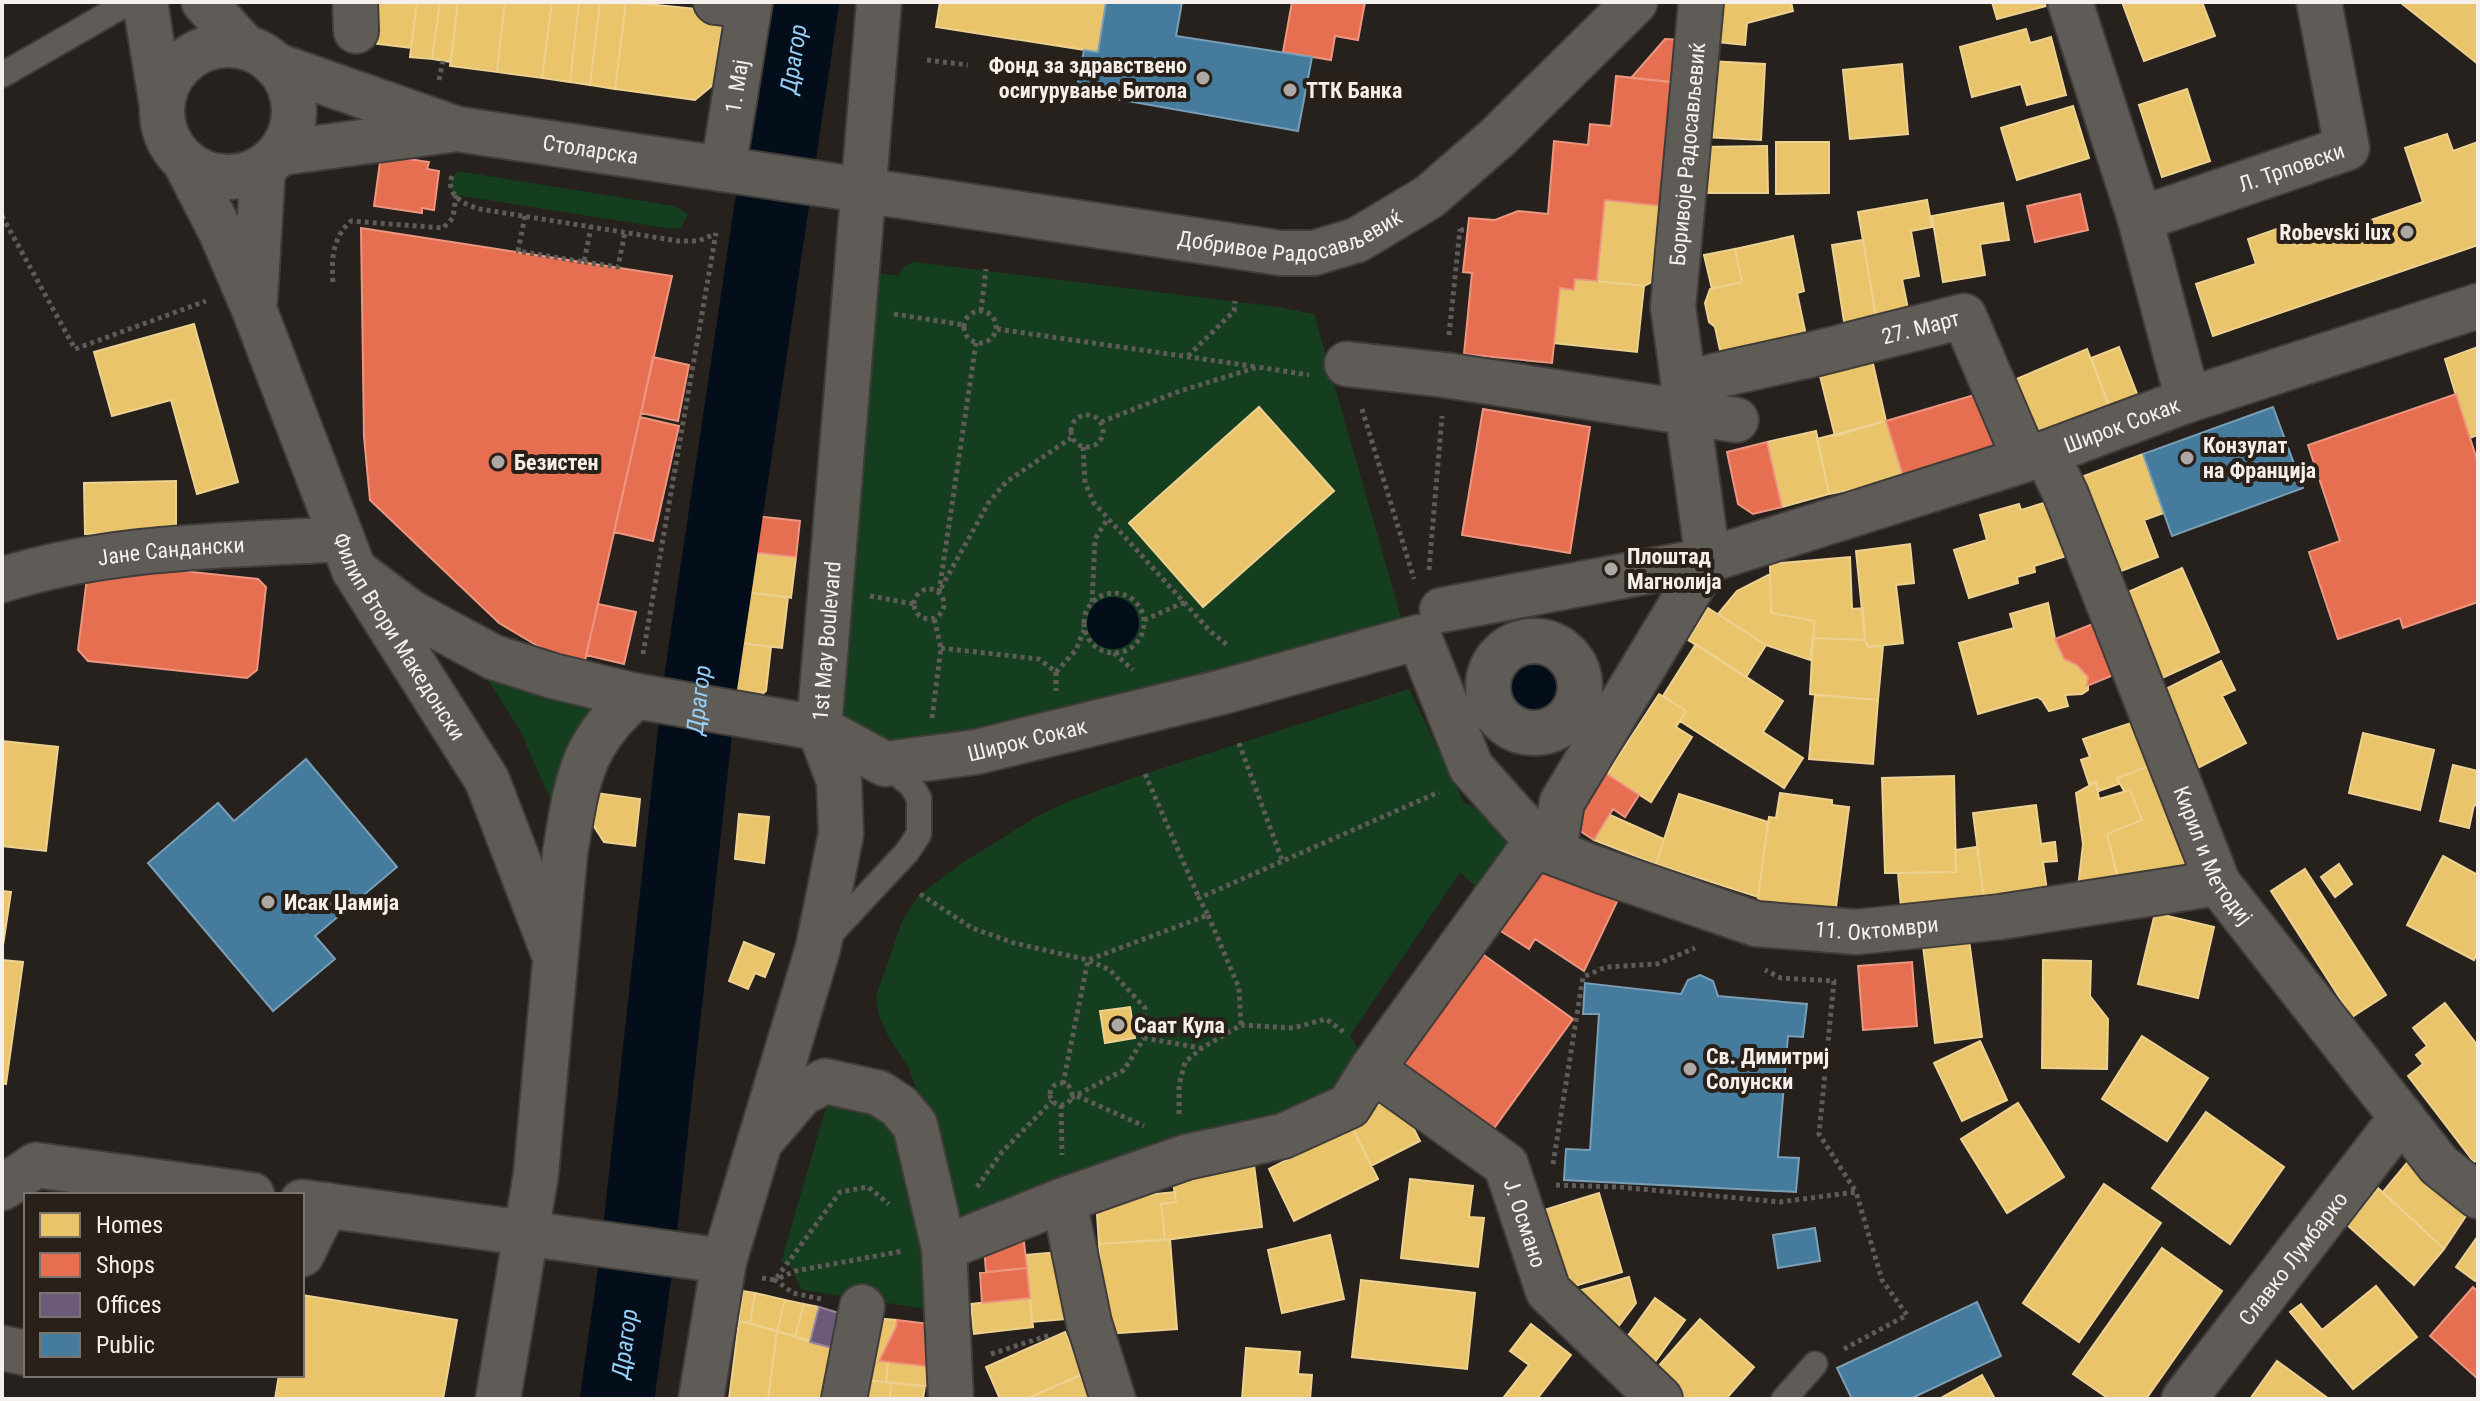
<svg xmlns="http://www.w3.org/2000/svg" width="2480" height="1401" viewBox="0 0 2480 1401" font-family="'Roboto Condensed',sans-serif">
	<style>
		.green { fill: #143e1e }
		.water { fill: #030e1a }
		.homes { fill: #e9c46a; stroke: #edd191; stroke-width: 2 }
		.shops { fill: #e76f51; stroke: #ec9680; stroke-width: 2 }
		.offices { fill: #6d597a; stroke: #96869c; stroke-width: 2 }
		.public { fill: #457b9d; stroke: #7a9eb5; stroke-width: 2 }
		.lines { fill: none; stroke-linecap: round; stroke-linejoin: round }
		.river { stroke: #030e1a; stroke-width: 74 }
		.lane-casing { stroke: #403c39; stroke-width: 28 }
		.street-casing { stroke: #403c39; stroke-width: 48 }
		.secondary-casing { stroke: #403c39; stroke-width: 48 }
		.path { stroke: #5e5b58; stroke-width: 5; stroke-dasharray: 4 4; stroke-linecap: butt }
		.lane { stroke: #5f5c58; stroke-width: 24 }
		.street { stroke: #5f5c58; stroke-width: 44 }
		.secondary { stroke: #5f5c58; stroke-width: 44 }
		.poi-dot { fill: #ada8a3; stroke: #292019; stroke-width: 3 }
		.labels { text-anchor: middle; stroke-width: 8; stroke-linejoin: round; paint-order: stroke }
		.poi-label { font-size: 22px; font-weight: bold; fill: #f6f0ec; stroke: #292019; text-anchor: start }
		.street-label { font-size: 22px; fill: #f6f0ec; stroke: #292019 }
		.water-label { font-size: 24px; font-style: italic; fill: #96cef5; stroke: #292019 }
	</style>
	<rect width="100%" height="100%" fill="#26211c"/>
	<path class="green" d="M457,171L674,206L688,214L681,228H666L456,195L451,190L450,183Z
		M913,262L1273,306L1314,314L1402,621L885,764L819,728L858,270L898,276L903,268Z
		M481,669L591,707L565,765L553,806L521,732Z
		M1409,689L1464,803C1488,811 1515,831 1504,860C1500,870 1492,880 1487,889L1476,887L1460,872L1350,1036L1372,1069L1349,1106L1332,1087L1274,1120L1167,1143L1063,1175L977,1211L970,1235L947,1242L920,1101L908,1066L889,1038L878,1013L876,996L903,919L920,894L962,863L1036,817L1069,801L1141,775Z
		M832,1087L898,1110L933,1310L803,1290C793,1280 797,1265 781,1262Z"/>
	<path class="water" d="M1087 623a26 26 0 1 1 52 0a26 26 0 1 1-52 0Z
		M1503 688a29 29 0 1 1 58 0a29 29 0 1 1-58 0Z"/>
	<path class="homes" d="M363,2H417L411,48L363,42Z
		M417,2H440L432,59L410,57Z
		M440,2H458L451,62L432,59Z
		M458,2H505L497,72L450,66Z
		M505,2H552L542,78L497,72Z
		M552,2H579L570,82L542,78Z
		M579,2H600L590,85L570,82Z
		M600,2H626L615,89L590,85Z
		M626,2L717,11L723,21L713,85L695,100L615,89Z
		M940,2H1106L1098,52L936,27Z
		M1712,2H1791L1793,11L1747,23L1745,45L1708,41Z
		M1992,2H2045L2046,6L1997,19Z
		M2122,2H2202L2215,36L2144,61Z
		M2478,2V64L2401,3L2402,2Z
		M2026,29L2030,43L2051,37L2066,95L2027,105L2021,84L1972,97L1960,47Z
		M1708,61L1765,64L1761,140L1704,137Z
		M1902,64L1908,134L1850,139L1843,70Z
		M2187,89L2210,161L2162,177L2139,105Z
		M2073,106L2089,158L2017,180L2001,128Z
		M2447,134L2453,151L2478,142V245L2213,336L2196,284L2256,264L2248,239L2288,225L2296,246L2423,202L2405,148Z
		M1776,142H1829V193L1776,194Z
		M1767,146L1768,193H1702L1701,147Z
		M1605,200L1663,206L1660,278L1644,286L1597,281Z
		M1927,200L1932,227L1911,231L1919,276L1902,279L1908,309L1876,315L1858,212Z
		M2003,203L2009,240L1980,244L1985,275L1943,282L1932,216Z
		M1793,236L1804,291L1797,293L1807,340L1731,356L1720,350L1715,327L1709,322L1705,303L1710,289L1742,282L1735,249Z
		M1863,240L1877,324L1845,328L1832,245Z
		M1735,249L1742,282L1712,289L1704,255Z
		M1575,279L1644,286L1637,352L1554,343L1560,288L1574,290Z
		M194,324L238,482L197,494L171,400L112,416L94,352Z
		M1869,346L1886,421L1835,436L1816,360Z
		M2119,347L2139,399L2111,410L2091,358Z
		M2478,347V435L2469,438L2445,359Z
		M2087,349L2109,406L2029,434L2007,383Z
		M1259,407L1334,491L1203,607L1129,523Z
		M1886,421L1904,479L1829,494L1817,439Z
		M1816,431L1829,494L1782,507L1767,442Z
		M2143,454L2164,513L2144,520L2158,557L2116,573L2081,477Z
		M176,481V532L85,534L84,483Z
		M2050,501L2066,556L2034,566L2035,572L2017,577L2018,583L1969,598L1954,550L1987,540L1980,515L2019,504L2021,510Z
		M1910,544L1914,583L1896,585L1903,643L1868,647L1865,640L1856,551Z
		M751,552L796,557L791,598L746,592Z
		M1850,557L1852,609L1863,608L1865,640L1813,638L1815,621L1771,613L1770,564Z
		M2182,568L2219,652L2147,685L2110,600Z
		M1770,574L1771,613L1815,621L1810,660L1766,645L1718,614L1737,591Z
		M746,592L788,597L782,648L740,643Z
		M2048,603L2055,639L2064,659L2077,665L2088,677V690L2082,694L2065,695L2068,706L2049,711L2042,700L2037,697L1978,714L1959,643L2014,628L2010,614Z
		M1708,608L1766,645L1746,677L1688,640Z
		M1813,638L1865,640L1868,647L1883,646L1878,700L1810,694Z
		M740,643L771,647L766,691L762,694L734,693Z
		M1696,644L1783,701L1763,732L1803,758L1784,788L1680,721L1686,711L1663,696Z
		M2221,661L2235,690L2222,696L2246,743L2192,771L2154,695Z
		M1659,694L1686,711L1676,727L1692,737L1651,802L1607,774Z
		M1815,695L1878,700L1873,764L1809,759Z
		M2134,722L2152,765L2117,778L2119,784L2099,791L2096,782L2089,784L2081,760L2090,757L2083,739Z
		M2363,733L2434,750L2420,810L2349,793Z
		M2,741L58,747L46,851L2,846Z
		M2152,765L2198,876L2118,880L2107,834L2142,820L2130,790L2124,791L2117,778Z
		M2453,765L2478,771V806L2474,805L2469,828L2440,821Z
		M1954,776L1956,872L1885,873L1882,778Z
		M2096,782L2099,799L2130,790L2142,820L2107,834L2120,886L2078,888L2083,844L2076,793Z
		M596,793L640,799L635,846L604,842L593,825Z
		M1780,793L1832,800V805L1849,807L1835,915L1757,905L1769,817L1776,818Z
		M1679,794L1768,822L1758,897L1656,864Z
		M2036,805L2041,844L2055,842L2057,861L2043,862L2047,891L1984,898L1973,813Z
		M739,814L769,817L764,863L735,859Z
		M1610,815L1664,839L1656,864L1594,840Z
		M1977,847L1984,898L1901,908L1898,873L1956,872L1955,850Z
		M2443,856L2478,875V951L2474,960L2407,925Z
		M2339,864L2352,884L2335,897L2321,877Z
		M2305,869L2386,995L2352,1017L2271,891Z
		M2,891L11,892L2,952Z
		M2155,913L2214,927L2198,998L2138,984Z
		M1969,940L1982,1037L1935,1043L1923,946Z
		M744,942L774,954L765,977L755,973L748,989L729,981Z
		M2,960L23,962L6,1084L2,1083Z
		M2043,960L2091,961L2090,996L2108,1019L2107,1069L2042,1068Z
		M2445,1003L2478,1046V1159L2474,1162L2408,1076L2423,1064L2416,1055L2427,1046L2413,1028Z
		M1130,1007L1135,1038L1105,1043L1100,1011Z
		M2142,1036L2208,1078L2167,1141L2102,1099Z
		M1980,1041L2007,1100L1962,1121L1934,1063Z
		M1397,1095L1420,1141L1371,1166L1348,1120Z
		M2018,1103L2064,1177L2007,1213L1961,1139Z
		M2206,1112L2284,1167L2230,1244L2152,1188Z
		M1352,1127L1378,1179L1294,1221L1269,1169Z
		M2411,1158L2470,1210L2444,1249L2383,1192Z
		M1254,1165L1262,1227L1165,1240L1161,1204L1176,1202L1172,1175Z
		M1410,1179L1473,1186L1469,1217L1484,1218L1478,1267L1401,1258Z
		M2104,1184L2161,1223L2079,1342L2023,1303Z
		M2378,1188L2444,1249L2414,1285L2347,1225Z
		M1175,1192L1176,1202L1161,1204L1165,1240L1099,1244L1096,1200Z
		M1599,1193L1622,1272L1561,1290L1538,1212Z
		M1330,1235L1344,1299L1282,1313L1268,1250Z
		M2478,1236V1278L2475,1281L2456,1267Z
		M1170,1239L1177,1329L1105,1334L1099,1244Z
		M2162,1248L2222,1291L2146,1399H2109L2073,1374Z
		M1071,1251L1077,1318L1032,1322L1026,1255Z
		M1629,1277L1636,1303L1614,1332L1567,1294Z
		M1361,1280L1475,1293L1467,1369L1352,1357Z
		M2376,1286L2417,1337L2353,1389L2290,1312L2301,1304L2322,1330Z
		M743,1291L755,1293L750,1323L739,1321Z
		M755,1293L785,1300L777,1331L750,1323Z
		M302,1295L457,1320L443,1399H275L279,1375H302Z
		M1030,1298L1033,1327L974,1334L971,1304Z
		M1655,1298L1685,1320L1652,1366L1622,1344Z
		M785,1300L804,1304L795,1337L777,1331Z
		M804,1304L819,1307L810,1342L795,1337Z
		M872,1318L897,1320L896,1327L879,1361L862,1359Z
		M1700,1319L1754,1367L1726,1399H1674L1649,1377Z
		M739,1321L777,1331L768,1399H729Z
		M1531,1324L1571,1355L1537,1399H1506L1504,1397L1529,1365L1510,1351Z
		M777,1331L840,1350L829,1399H768Z
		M1065,1332L1083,1374L1026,1399H1000L986,1367Z
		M1246,1348L1300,1352L1298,1374L1312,1375L1310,1399H1242Z
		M862,1359L888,1362L886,1382L868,1380Z
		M2277,1361L2329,1399H2250Z
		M888,1362L931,1367L929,1387L886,1382Z
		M1080,1375L1096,1399L1028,1398L1051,1388Z
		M1982,1375L1995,1399H1939Z
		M868,1380L891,1383L890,1399H866Z
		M891,1383L925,1386L923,1399H890Z"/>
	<path class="shops" d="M1292,2H1365L1358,40L1335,36L1331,60L1283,52Z
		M1665,39L1684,40L1687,84L1631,78Z
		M1616,76L1691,84L1670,207L1605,200L1597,281L1575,279L1574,290L1560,288L1552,363L1464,354L1472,273L1463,272L1469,218L1495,220L1518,211L1548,214L1554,141L1588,145L1590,124L1611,126Z
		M381,155L429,162L427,169L439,171L434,210L422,208V213L374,206Z
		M2080,194L2088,230L2035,242L2027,206Z
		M361,228L672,276L585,661L548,652L499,623L370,500L364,437Z
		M653,357L689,365L678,421L641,413Z
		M1988,391L2004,443L1904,479L1886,421Z
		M2456,394L2478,463V602L2403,628L2400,618L2338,639L2309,552L2340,541L2308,445Z
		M1483,409L1590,427L1570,553L1462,535Z
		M640,417L679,426L653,541L614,532Z
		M1767,442L1782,507L1753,514L1738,504L1727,452Z
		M755,516L800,521L796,557L751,552Z
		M97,562L258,579L266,587L257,670L247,678L88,661L78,650L88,570Z
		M598,604L636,612L624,664L586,655Z
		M2100,621L2121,672L2087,686L2088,677L2077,665L2064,659L2055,639Z
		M1604,772L1639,795L1625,817L1613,809L1594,840L1571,825Z
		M1543,864L1622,891L1584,971L1535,939L1529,949L1496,928Z
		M1481,953L1573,1019L1487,1138L1395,1072Z
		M1912,962L1917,1026L1863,1030L1858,966Z
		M1024,1242L1027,1268L986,1272L984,1246Z
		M1027,1268L1030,1298L982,1303L980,1273Z
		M2473,1287L2478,1292V1379L2430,1336Z
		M897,1320L938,1325L931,1367L879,1361L896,1327Z"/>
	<path class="offices" d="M819,1307L849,1316L840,1350L810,1342Z"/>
	<path class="public" d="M1106,2H1182L1176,36L1312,57L1298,131L1076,92L1084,50L1098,52Z
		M2273,407L2303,488L2172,536L2143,454Z
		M306,759L397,867L315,936L335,959L273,1011L148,863L218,803L234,821Z
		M1700,975L1713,981L1718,996L1807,1004L1803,1037L1788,1036L1778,1157L1799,1158L1796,1192L1564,1180L1566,1149L1590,1150L1599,1014H1583L1585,983L1681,994L1688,980Z
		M1815,1228L1820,1261L1778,1268L1773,1235Z
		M1977,1302L2001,1356L1910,1399H1852L1837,1368Z"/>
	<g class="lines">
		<path class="river" id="s1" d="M617,1399L637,1257L700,687L802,2"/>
		<defs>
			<path id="lane" d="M2,75L129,2
				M825,940L907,852L919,834V798L911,785L885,764
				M1784,1399L1815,1364"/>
			<g id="street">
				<path d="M355,2L356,31"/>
				<path d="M716,2L749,6"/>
				<path d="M2070,2L2140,219L2188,400"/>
				<path id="s2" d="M2140,219L2347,148L2319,2"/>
				<path d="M1347,364L1445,375L1736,420"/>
				<path id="s3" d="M1683,383L1810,355L1964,316L2025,459"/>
				<path id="s4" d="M2046,453L2066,495L2218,883L2439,1165L2478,1196"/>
				<path id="s5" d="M2,580C111,545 229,546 342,539"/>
				<path id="s6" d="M1442,610L1708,560L2046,453L2188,400L2478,306"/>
				<circle cx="1534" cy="687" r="46"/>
				<path id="s7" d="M1557,832L1562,802L1708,560L1673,307L1701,2"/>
				<path id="s8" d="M1544,849L1605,872L1756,924L1857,932L2000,917L2218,883"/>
				<path id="s9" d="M1372,1069L1506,1165L1548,1291L1660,1399"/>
				<path d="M760,1142L801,1094L825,1081L879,1093L899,1106L915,1125L944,1248"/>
				<path d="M2,1188L36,1165L252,1195"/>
				<path d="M1064,1200L1089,1323L1113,1399"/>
				<path d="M302,1202L724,1261"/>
				<path d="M302,1254L326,1205"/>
				<path d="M2,1348L26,1353"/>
				<path d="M844,1399L862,1307"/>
				<path id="s10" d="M2184,1399L2402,1117"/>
			</g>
			<g id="secondary">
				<path d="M145,2L162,106"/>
				<path d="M204,2L245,47"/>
				<circle cx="228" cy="111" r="66"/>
				<path id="s11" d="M275,65L457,129L1280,253H1314L1357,240L1429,197L1498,137L1635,2"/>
				<path d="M280,153L450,130"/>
				<path id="s12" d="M185,162L221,232L254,309L354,570L487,780L555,957"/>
				<path id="s13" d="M723,169L750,2"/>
				<path d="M255,299L263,167"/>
				<path id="s14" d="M354,570L410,612L493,657L553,676L636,696L819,728L885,764L976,752L1222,692L1419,637L1471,767L1544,849"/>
				<path d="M498,1399L536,1174L565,853C577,783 579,745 636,696"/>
				<path id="s15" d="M701,1399L724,1261L818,948L841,834L839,781L819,728L879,2"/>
				<path d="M951,1399L944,1248L1064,1200L1186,1157L1283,1136L1349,1106L1372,1069L1537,841"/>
			</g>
		</defs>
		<use href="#lane" class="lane-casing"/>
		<use href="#street" class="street-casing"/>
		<use href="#secondary" class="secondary-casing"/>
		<path class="path" d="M927,60L968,65
			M439,80L443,61
			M452,176C445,194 464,205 480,209L678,241H698L715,234
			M2,216L75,349L206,301
			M525,216L518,251L584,262L591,227
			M1460,230H1468
			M584,262L618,267L625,232
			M333,282C331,258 333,237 351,221L443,228L453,218L456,195
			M964 327a16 16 0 1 1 32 0a16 16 0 1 1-32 0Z
			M981,311L986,269
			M894,314L964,325
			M997,329L1258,367
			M1449,335L1460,229
			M1188,356L1234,311L1235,301
			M1362,409L1414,579
			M1071 431a16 16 0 1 1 32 0a16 16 0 1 1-32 0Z
			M1101,422L1180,391L1258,367L1309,375
			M1083,447L1085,483L1094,503L1210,631L1227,645
			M1429,570L1442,416
			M941,588L989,502L1006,482L1071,438
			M914 604a15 15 0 1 1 30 0a15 15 0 1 1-30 0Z
			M939,592L976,343
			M1084 623a30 30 0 1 1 60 0a30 30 0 1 1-60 0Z
			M870,596L914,604
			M1092,602L1095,539L1107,520
			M1144,620L1185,602
			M941,648L1039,659L1056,672V691
			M1114,653L1133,670
			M643,654L716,233
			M1056,672L1076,650L1084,630
			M932,718L941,648L934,618
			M1239,743L1282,860
			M1145,774L1199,898
			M920,894L972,928L1014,943L1088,960L1208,915L1199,898L1439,792
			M1208,915L1239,988L1241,1025
			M1050 1094a11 11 0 1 1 22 0a11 11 0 1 1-22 0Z
			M1063,1084L1088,960L1110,970L1145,1008L1144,1038L1201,1048
			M1077,1096L1144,1126
			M1071,1098L1124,1070L1144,1038
			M1061,1105L1062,1155
			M1179,1114V1085L1185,1062L1202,1048L1241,1025L1293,1028L1326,1019L1345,1033
			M1553,1164L1583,977L1606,967L1657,964L1695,948
			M1556,1185L1619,1187L1780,1202L1856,1192L1819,1134L1834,981L1781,978L1765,970
			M977,1187L1002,1152L1052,1101
			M762,1278L775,1280L840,1192L868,1187L889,1204
			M821,1299L793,1293L775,1280L795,1271L903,1251
			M1844,1349L1907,1315L1882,1280L1856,1192
			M991,1354L1050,1335"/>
		<use href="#lane" class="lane"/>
		<use href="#street" class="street"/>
		<use href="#secondary" class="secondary"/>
	</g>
	<g class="poi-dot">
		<circle cx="1203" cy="78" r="8"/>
		<circle cx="1290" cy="90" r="8"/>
		<circle cx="2407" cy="232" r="8"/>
		<circle cx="2187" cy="458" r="8"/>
		<circle cx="498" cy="462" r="8"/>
		<circle cx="1611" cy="569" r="8"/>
		<circle cx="268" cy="902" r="8"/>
		<circle cx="1118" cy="1025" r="8"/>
		<circle cx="1690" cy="1069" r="8"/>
	</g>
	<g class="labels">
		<g class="poi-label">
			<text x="1187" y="73" text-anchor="end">Фонд за здравствено<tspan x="1187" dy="25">осигурување Битола</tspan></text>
			<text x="1306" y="98">ТТК Банка</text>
			<text x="2391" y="240" text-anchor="end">Robevski lux</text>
			<text x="2203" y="453">Конзулат<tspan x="2203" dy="25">на Франција</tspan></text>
			<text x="514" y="470">Безистен</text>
			<text x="1627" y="564">Плоштад<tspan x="1627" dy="25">Магнолија</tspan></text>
			<text x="284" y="910">Исак Џамија</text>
			<text x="1134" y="1033">Саат Кула</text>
			<text x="1706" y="1064">Св. Димитриј<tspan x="1706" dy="25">Солунски</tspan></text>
		</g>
		<g class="street-label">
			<text dy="8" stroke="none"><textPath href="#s13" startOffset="84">1. Мај</textPath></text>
			<text dy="8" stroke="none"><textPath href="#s11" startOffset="328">Столарска</textPath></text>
			<text dy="8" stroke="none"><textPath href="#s7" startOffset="722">Боривоје Радосављевиќ</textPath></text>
			<text dy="8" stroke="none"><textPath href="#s2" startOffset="160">Л. Трповски</textPath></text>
			<text dy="8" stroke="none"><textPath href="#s11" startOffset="1038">Добривое Радосављевиќ</textPath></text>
			<text dy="8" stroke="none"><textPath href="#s3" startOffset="244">27. Март</textPath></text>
			<text dy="8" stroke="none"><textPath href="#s6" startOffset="706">Широк Сокак</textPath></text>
			<text dy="8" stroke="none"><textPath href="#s5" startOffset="172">Јане Сандански</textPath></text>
			<text dy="8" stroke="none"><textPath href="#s12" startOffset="522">Филип Втори Македонски</textPath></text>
			<text dy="8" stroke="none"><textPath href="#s15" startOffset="780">1st May Boulevard</textPath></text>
			<text dy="8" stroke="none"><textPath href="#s14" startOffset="718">Широк Сокак</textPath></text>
			<text dy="8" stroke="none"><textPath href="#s4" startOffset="436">Кирил и Методиј</textPath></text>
			<text dy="8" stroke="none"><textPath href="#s8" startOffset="346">11. Октомври</textPath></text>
			<text dy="8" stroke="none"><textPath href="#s9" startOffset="226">Ј. Османо</textPath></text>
			<text dy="8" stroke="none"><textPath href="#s10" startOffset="178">Славко Лумбарко</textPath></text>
		</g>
		<g class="water-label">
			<text dy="8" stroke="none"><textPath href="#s1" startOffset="1352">Драгор</textPath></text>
			<text dy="8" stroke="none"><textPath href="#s1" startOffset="704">Драгор</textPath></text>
			<text dy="8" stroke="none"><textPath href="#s1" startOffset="56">Драгор</textPath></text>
		</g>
	</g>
	<rect width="2480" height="1401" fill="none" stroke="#f6f0ec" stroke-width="8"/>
	<rect x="24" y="1193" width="280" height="184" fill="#292019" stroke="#7b736d" stroke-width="2"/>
	<rect x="40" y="1213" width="40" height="24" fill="#e9c46a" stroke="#7b736d" stroke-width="2"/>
	<text x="96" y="1233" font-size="24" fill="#f6f0ec">Homes</text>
	<rect x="40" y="1253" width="40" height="24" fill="#e76f51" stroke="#7b736d" stroke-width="2"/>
	<text x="96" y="1273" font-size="24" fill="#f6f0ec">Shops</text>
	<rect x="40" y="1293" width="40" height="24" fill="#6d597a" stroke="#7b736d" stroke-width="2"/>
	<text x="96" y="1313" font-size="24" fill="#f6f0ec">Offices</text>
	<rect x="40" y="1333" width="40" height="24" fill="#457b9d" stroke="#7b736d" stroke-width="2"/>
	<text x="96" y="1353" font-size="24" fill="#f6f0ec">Public</text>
</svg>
